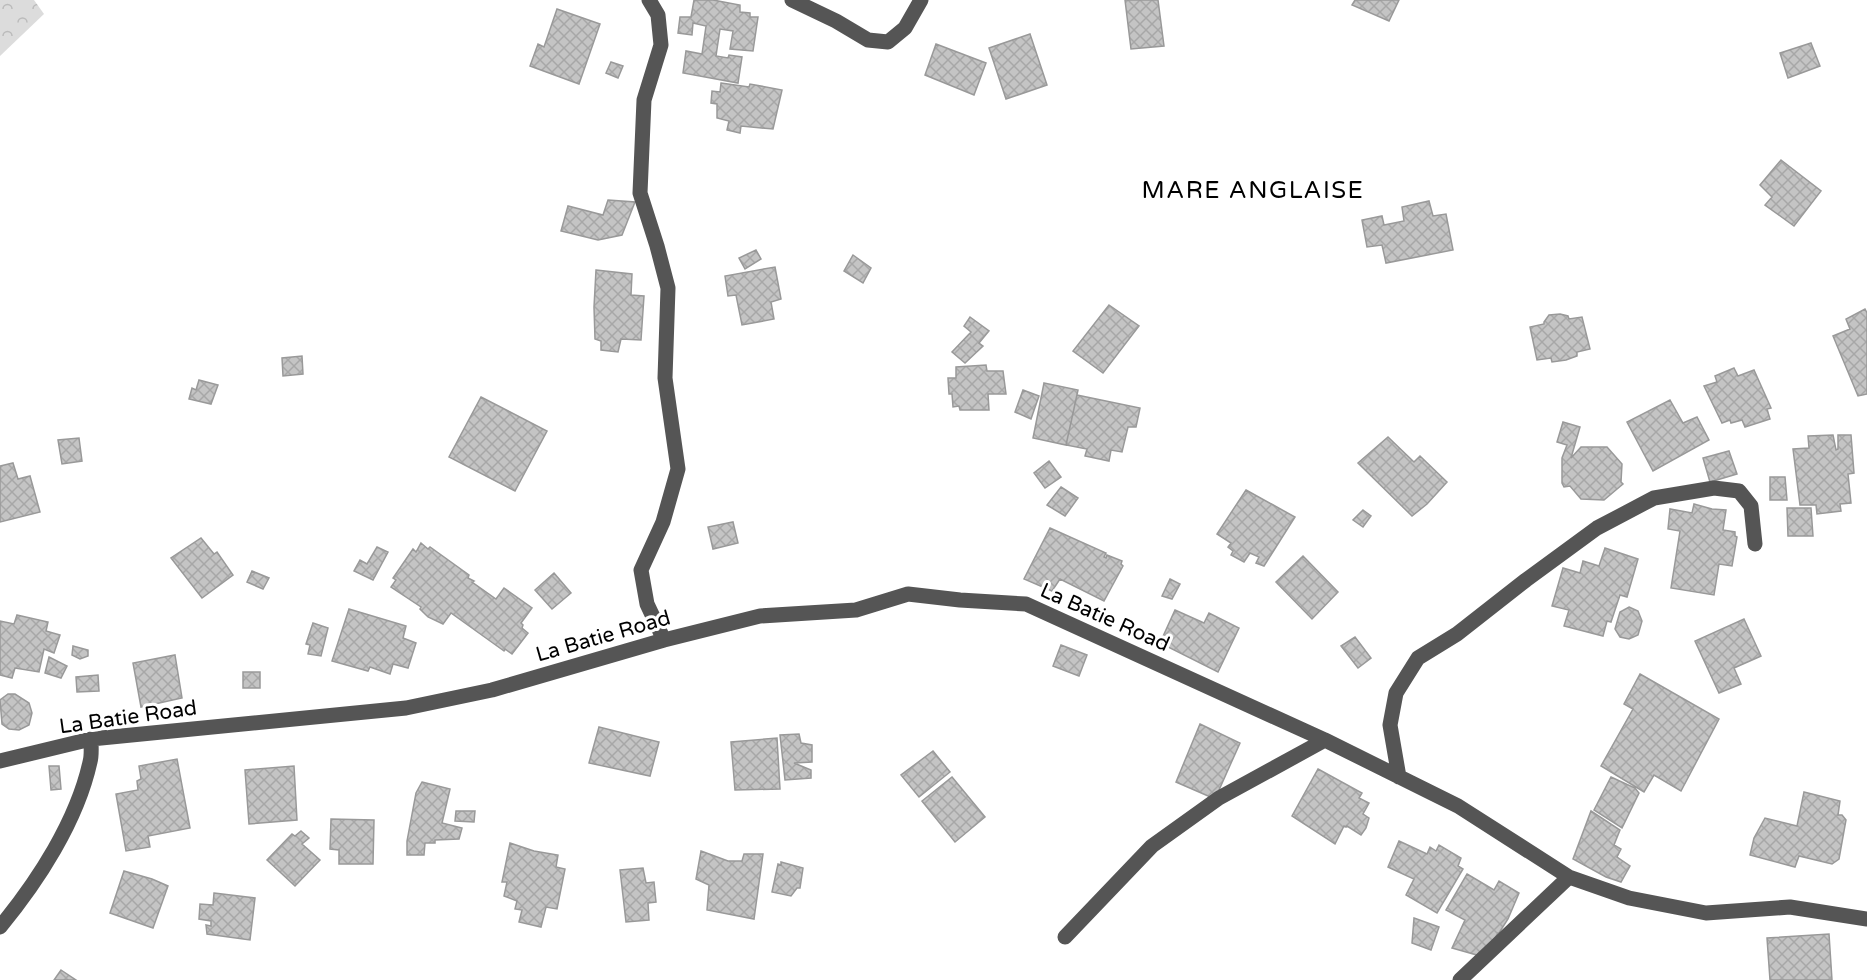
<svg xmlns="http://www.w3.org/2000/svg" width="1867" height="980" viewBox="0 0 1867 980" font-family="'Varela Round',sans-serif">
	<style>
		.forest { fill: url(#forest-crowns) }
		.building { fill: url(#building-cross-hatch); stroke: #999; stroke-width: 1.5 }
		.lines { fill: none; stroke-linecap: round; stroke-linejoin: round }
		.minor { stroke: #555; stroke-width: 15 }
		.labels { text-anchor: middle; stroke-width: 6; stroke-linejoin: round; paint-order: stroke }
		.street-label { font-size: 21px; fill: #000; stroke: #fff }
		.quarter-label { font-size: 24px; letter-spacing: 1.5px; fill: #000; stroke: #fff }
	</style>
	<defs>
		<pattern id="forest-crowns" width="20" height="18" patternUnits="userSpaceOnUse" patternTransform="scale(1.5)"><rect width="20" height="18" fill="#dcdcdc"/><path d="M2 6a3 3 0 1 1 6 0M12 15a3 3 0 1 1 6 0" fill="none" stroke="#bbb"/></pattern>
		<pattern id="building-cross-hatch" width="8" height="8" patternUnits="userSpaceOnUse" patternTransform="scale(1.5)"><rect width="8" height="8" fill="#c4c4c4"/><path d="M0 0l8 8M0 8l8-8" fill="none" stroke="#a7a7a7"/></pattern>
	</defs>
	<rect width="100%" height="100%" fill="#fff"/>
	<path class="forest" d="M0,0H34L44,14L0,56Z"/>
	<path class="building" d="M694,0H713L740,5V12L750,13V17H758L753,51L730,49L733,31L720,29L716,56L728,58L729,55L742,57L738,83L683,73L686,51L702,54L706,26L693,23L692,35L678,33L680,17H691Z
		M1125,0H1158L1164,46L1131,49Z
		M1355,0H1399L1389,21L1352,5Z
		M557,9L600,24L579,84L530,66L538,44L544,47Z
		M1030,34L1047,85L1006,99L989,48Z
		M1811,43L1820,66L1788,78L1780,53Z
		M936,44L986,63L974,95L925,75Z
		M611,62L623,66L618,78L606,73Z
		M721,83L749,87L750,84L782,90L773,129L741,126L740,133L727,130L729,121L717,118V104L711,103L712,91L720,92Z
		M1781,160L1821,191L1794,226L1765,205L1772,197L1760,185Z
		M608,200L635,202L622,235L598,240L561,231L568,206L603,215Z
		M1429,201L1433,216L1446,214L1453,250L1386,263L1382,245L1367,247L1362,220L1382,216L1384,225L1404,221L1402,207Z
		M756,250L761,259L745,269L739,258Z
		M853,255L871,268L863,283L844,271Z
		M775,267L781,299L771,302L774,319L742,325L736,295L728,296L725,276Z
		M596,270L632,274L631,295L644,296L641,340L621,339L618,352L601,350V341L595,339L594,307Z
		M1109,305L1139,326L1103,373L1073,351Z
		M1865,309L1867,313V394L1858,396L1833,336L1850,329L1846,319Z
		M1560,314L1568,316L1569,319L1582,317L1590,349L1577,352V356L1566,360L1552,362L1551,358L1537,360L1530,327L1544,324V322L1549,315Z
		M970,317L989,331L979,343L983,346L965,363L952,352L971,332L964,326Z
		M302,356L303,374L283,376L282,358Z
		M986,365L987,371H1003L1006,394H988L989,410H960L959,406L953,407L952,394H949L948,378H956V367Z
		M1734,368L1738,376L1754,370L1771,408L1767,409L1770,419L1745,427L1742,420L1731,423L1730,420L1722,423L1704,386L1717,382L1715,376Z
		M199,380L218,385L211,404L189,399L192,388L196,390Z
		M1044,383L1078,390L1066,445L1033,438Z
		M1023,390L1039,396L1031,419L1015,412Z
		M1077,395L1140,408L1136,427H1128L1122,452L1111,450L1109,461L1085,456L1087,449L1066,445Z
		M481,397L547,431L515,491L449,457Z
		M1670,400L1683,423L1697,417L1709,440L1653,471L1627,422Z
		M1563,422L1580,427L1571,458L1581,447H1607L1622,464L1621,482L1623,484L1604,500L1581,499L1570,486L1564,487L1562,483V458L1567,445L1557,442Z
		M1833,435L1836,450L1838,449V435H1851L1854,473L1848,474L1851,503L1840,504L1841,511L1817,514L1816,505H1800L1793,449L1809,448L1808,436Z
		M1388,437L1414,462L1420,456L1447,482L1427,504L1412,516L1358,463Z
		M79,438L82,461L62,464L58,440Z
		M1729,451L1737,474L1710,482L1703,458Z
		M1049,461L1061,477L1045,488L1034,473Z
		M13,463L18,479L30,476L40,512L0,522V466Z
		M1770,477H1785L1787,500H1770Z
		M1061,487L1078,498L1065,516L1047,505Z
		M1246,490L1295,517L1264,566L1256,563L1259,557L1250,553L1244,562L1231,555L1233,551L1228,547L1231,543L1217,534Z
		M1694,504L1712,509L1726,510L1723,530L1735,532V536L1737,537L1732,566L1719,564L1714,595L1671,588L1680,531L1668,529L1670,509L1692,513Z
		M1787,508H1811L1813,536H1788Z
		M1363,510L1371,516L1363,527L1353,520Z
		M733,522L738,543L713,549L708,527Z
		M1050,528L1106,553L1104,557L1106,558L1107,555L1122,561L1121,564L1123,566L1104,601L1060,579L1052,591L1024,579Z
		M201,538L214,554L217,552L233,575L202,598L171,558Z
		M421,543L428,549L430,547L469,575L468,578L474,581L472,582L496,599L504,588L532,608L521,623L523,625L522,628L528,633L512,654L505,649L504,651L451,613L443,624L428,617L420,609L421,607L391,587L396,580L393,578L413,549L416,552Z
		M377,547L388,552L373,580L354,571L360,560L367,564Z
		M1605,548L1638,559L1627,597L1620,595L1611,622L1607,621L1603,636L1564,626L1569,610L1552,606L1563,568L1580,573L1583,561L1599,566Z
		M1303,556L1338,592L1312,619L1276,582Z
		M252,571L269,578L263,589L247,582Z
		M554,573L571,593L552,609L535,590Z
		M1170,579L1180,584L1172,599L1162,596Z
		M1629,607L1638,611L1642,621L1638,635L1629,639L1620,637L1615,629L1620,612Z
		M349,609L406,626L403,638L416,643L408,668L393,664L390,674L370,667L368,671L332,661Z
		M1175,610L1204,623L1209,613L1239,628L1218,672L1160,643Z
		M17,615L48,622L46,631L60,635L54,653L44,649L39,672L15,668L12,678L0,675V621L14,624Z
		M1744,619L1761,656L1734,668L1741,684L1719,693L1695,641Z
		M313,623L328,628L321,656L308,654L310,645L306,644Z
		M1355,637L1371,658L1358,668L1341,646Z
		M1061,645L1087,655L1079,676L1053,666Z
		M73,646L88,650V656L80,659L72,655Z
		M175,655L182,698L141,707L133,663Z
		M49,657L67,666L61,678L45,673Z
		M243,672H260V688H243Z
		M1640,674L1719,719L1681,791L1654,775L1644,792L1601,766L1633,709L1624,704Z
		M98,675L99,691L77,692L76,677Z
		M8,694H15L29,703L32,713L29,725L19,730L9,729L2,724L0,700Z
		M1200,724L1240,743L1215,799L1176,782Z
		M599,727L659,742L650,776L589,763Z
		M799,734L801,743L812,745V762L794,763L811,770V778L785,780L780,735Z
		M777,738L780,789L735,790L731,742Z
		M933,751L950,772L919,797L901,775Z
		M177,759L190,828L148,836L150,847L126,851L116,794L138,790L137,781L141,779L139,766Z
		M49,766H59L61,789L51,790Z
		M294,766L297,820L249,824L245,770Z
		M1318,769L1362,793L1359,798L1369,803L1363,814L1369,818L1366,828L1361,835L1347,826L1346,827L1344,826L1335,844L1292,816Z
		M952,777L985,817L955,842L922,801Z
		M1611,777L1635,788L1639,793L1622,828L1594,810Z
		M422,782L450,789L442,823L462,828L459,839L435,840V843H425L424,855H407V841L416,793Z
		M1804,792L1840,801L1838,815H1842L1846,820L1839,859L1832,864L1799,856L1795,867L1750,855L1754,838L1765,818L1797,826Z
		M456,811H475L474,822L455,821Z
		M1591,811L1620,830L1614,845L1621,849L1617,857L1630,866L1621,882L1606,877L1573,859Z
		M331,819L374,820L373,864H339V850L330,849Z
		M301,831L309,838L302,844L320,860L295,886L267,860L292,834L295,836Z
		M1399,841L1427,854L1430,847L1436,851L1439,845L1461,858L1458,866L1463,869L1437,913L1406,895L1414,879L1388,867Z
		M510,843L534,851L558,855L556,867L565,869L557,909L546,907L541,927L519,922L522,910L515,909L517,901L504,896L507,882H502Z
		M701,851L728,861H742L744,854H763L754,919L707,910L709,885L696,879Z
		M781,862L803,868L800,888H797L791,896L772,892L778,864L781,865Z
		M643,868L646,883L654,882L656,902L648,903L649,920L626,922L620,870Z
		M124,871L152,879L168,886L153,928L110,913Z
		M1467,874L1494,890L1499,881L1519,893L1508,919L1499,933H1498L1484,957L1452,948L1465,920L1446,910Z
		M214,893L255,898L250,940L207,934L206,925L211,926V921L199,919L200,904L213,905Z
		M1414,918L1439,927L1431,950L1412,943Z
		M1829,934L1832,980H1770L1767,938Z
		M61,970L76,980H54Z"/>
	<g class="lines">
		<path class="minor" d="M649,0L658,15L661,45L644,100L640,193L657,246L668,288L665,378L678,469L663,522L641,570L647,604L664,640
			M792,0L836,21L868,40L888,42L905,28L921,0
			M0,761L91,739L406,708L492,690L664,640L760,616L856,610L908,594L960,600L1026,604L1325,740L1458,806L1569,877L1629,898L1706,913L1790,907L1867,919
			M1399,777L1390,725L1396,693L1418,658L1457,634L1526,580L1597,528L1654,498L1714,488L1739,491L1751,506L1755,544
			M0,927C38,881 77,821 90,762C92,755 91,746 91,739
			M1065,937L1152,846L1219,798L1325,740
			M1460,980L1569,877"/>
	</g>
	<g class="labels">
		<g class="street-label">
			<text transform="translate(1105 617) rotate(24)" y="7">La Batie Road</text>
			<text transform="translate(603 636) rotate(-16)" y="7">La Batie Road</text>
			<text transform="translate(128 717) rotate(-8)" y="7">La Batie Road</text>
		</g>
		<g class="quarter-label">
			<text x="1253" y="198">MARE ANGLAISE</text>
		</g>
	</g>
</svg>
